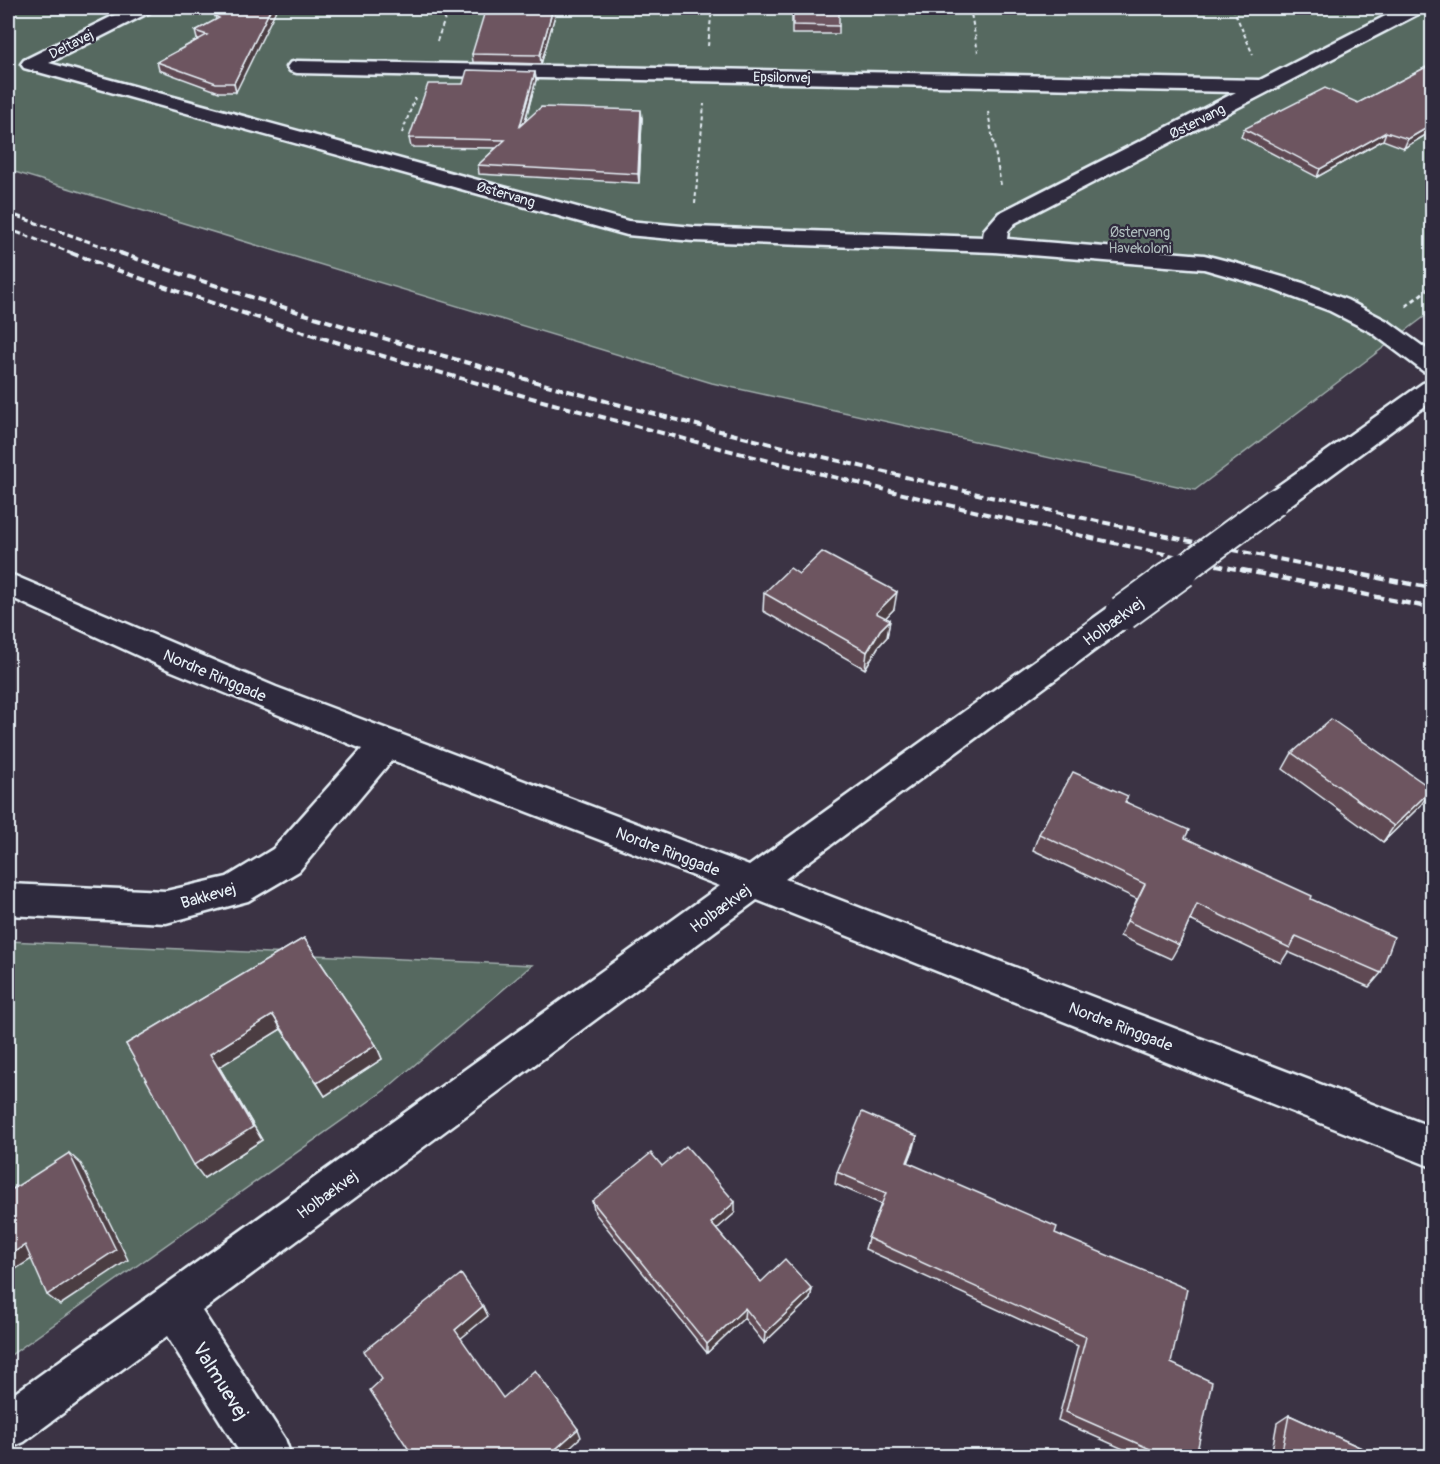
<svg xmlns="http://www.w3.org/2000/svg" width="1440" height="1464" viewBox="0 0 1440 1464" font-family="Pangolin,sans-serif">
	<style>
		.green { fill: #576961; stroke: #a0adac; stroke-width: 1.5 }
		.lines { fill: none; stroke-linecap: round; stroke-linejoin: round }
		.minor-casing { stroke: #e8f1f8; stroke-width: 5 }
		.path-far1 { stroke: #e8f1f8; stroke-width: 2; stroke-dasharray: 4 3; stroke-linecap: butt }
		.path { stroke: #e8f1f8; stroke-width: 3; stroke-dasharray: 4.5 4; stroke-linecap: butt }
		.minor { fill: #2f2a3d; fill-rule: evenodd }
		.rail-far2 { stroke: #e8f1f8; stroke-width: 3; stroke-dasharray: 6 3; stroke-linecap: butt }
		.rail-far1 { stroke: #e8f1f8; stroke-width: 4; stroke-dasharray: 8 4; stroke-linecap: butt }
		.rail { stroke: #e8f1f8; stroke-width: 4.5; stroke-dasharray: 9 4.5; stroke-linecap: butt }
		.minor-bridge-far1-casing { stroke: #e8f1f8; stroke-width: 31; stroke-linecap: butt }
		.minor-bridge-casing { stroke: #e8f1f8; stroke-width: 38; stroke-linecap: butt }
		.minor-bridge-far1 { stroke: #2f2a3d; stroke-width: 27 }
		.minor-bridge { stroke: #2f2a3d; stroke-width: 34 }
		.wall { fill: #5e4953; stroke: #e8f1f8; stroke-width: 1.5 }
		.shaded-wall { fill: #4c3c43; stroke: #e8f1f8; stroke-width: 1.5 }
		.building { fill: #6d5560; stroke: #e8f1f8; stroke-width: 1.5 }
		.labels { text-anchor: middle; stroke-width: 4.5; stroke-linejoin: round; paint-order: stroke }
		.far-street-label { font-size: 14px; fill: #e8f1f8; stroke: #2f2a3d }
		.far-park-label { font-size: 14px; fill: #aebbbc; stroke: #2f2a3d }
		.street-label { font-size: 16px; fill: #e8f1f8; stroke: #2f2a3d }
		.near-street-label { font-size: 20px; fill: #e8f1f8; stroke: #2f2a3d }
	</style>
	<rect width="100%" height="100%" fill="#3b3344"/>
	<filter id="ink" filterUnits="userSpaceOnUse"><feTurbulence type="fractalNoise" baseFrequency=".0167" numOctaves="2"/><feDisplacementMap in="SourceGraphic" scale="12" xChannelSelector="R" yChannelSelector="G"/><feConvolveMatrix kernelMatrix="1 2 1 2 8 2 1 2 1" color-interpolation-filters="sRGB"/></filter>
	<g filter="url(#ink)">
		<path class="green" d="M15,8H1432V311L1195,490L712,383L8,170V11Z
			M8,941L532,965L385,1090L8,1357Z"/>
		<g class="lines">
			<defs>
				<path id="minor" d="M129,8H153L150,12L49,63L628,221L693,227L983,237L984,230L999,213L1236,92L297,73L290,71L287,67L290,63L297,61L1260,80L1401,8H1424L1422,12L1015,223L1008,231L1007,239L1204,255L1235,263L1303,283L1347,300L1389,322L1432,353V373L1423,371L1371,332L1330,311L1263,286L1204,269L994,252L693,241L627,235L24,68L21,64L24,60Z
					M1432,381V401L1285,509L1275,512L1265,509L1261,502L1265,495L1423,383Z
					M8,573L276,687L749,866L1112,605L1123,602L1134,605L1138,613L1134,621L785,879L1432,1127V1167L757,900L202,1311L285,1439L291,1456H242L167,1336L24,1442L8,1449V1398L720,886L392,760L299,871L248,901L166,923L8,915V884L166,891L227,877L273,849L362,749L167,669L8,596Z"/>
			</defs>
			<use href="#minor" class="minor-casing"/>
			<path class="path-far1" d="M970,8L978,52
				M1233,8L1253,55
				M437,41L449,8
				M708,46L712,8
				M988,112L1001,185
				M402,133L415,98
				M695,204L704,104"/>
			<path class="path" d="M1406,306L1432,286"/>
			<use href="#minor" class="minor"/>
			<path class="rail-far2" d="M8,213L124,254
				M8,229L75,254"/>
			<path class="rail-far1" d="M71,253C249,320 433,372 617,421C826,477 1037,528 1250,572
				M120,253C332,327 549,388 767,443C958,491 1151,535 1345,572"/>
			<path class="rail" d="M1242,570L1432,608
				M1337,570L1432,588"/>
			<defs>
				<path id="minor-bridge-far1" d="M1180,572L1275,502"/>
				<path id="minor-bridge" d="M1123,613L1182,570"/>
			</defs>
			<use href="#minor-bridge-far1" class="minor-bridge-far1-casing"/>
			<use href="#minor-bridge" class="minor-bridge-casing"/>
			<use href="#minor-bridge-far1" class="minor-bridge-far1"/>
			<use href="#minor-bridge" class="minor-bridge"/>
		</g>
		<path class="wall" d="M221,8L236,92H219L159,70L157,62L199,39H197L195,31L216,20L215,16Z
			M557,8L541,64L473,62L472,54Z
			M792,8L839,26V34H792Z
			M1432,64V131L1404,148L1383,140L1317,177L1241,137L1244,129L1358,103Z
			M535,72L536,80L525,122L642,118L639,183L479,174L478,165L496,148L411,147L409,138L463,84Z
			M799,574L894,609L885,618L890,620L887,637L878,647L865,669L763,611L764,593Z
			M1292,753L1421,805L1383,842L1283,769Z
			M1126,802L1185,838L1311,899L1381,973L1369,987L1288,952L1281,963L1190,920L1179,945L1171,959L1120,936L1137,899L1033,850L1039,834Z
			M304,938L376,1045L382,1059L325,1096L281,1029L219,1067L262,1140L204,1178L126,1044Z
			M917,1136L908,1163L1055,1233L1171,1363L1196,1456H1139L1058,1420L1078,1346L865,1249L868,1238L881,1204L835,1184L837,1172Z
			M592,1201L735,1213L716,1229L761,1282L812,1289L810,1299L764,1343L744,1318L707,1353L595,1213Z
			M1289,1415L1379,1456H1271L1277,1423Z"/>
		<path class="shaded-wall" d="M271,8H277L236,92L234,83Z
			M553,8H557L541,64L540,55Z
			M535,72L536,80L521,135L520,126Z
			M641,110L642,118L639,183L638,174Z
			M1432,125V131L1404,148L1408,139Z
			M1386,132L1383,140L1317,177L1320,169Z
			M897,592L894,609L874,630L876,613Z
			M890,620L887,637L878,647L865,669L867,652L880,630Z
			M1432,789L1421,805L1383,842L1394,826Z
			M273,1015L281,1029L219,1067L262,1140L204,1178L194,1165L210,1054Z
			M376,1045L382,1059L325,1096L317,1083Z
			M917,1136L914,1148L903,1175L907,1162Z
			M69,1153L81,1164L128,1260L60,1305L47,1295Z
			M735,1202V1213L711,1234V1223Z
			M25,1245L38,1255L8,1274V1256Z
			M812,1289L810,1299L764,1343L765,1333Z
			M483,1306L488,1316L460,1339L455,1330Z
			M745,1308L744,1318L707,1353V1344Z
			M578,1429L581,1437L560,1456H548Z"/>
		<path class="building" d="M221,8H271L234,83H216L157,62L207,35L195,31L219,18L215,16Z
			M486,8H553L540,55L472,54Z
			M793,8H839V26L793,25Z
			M1432,64V125L1408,139L1386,132L1320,169L1244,129L1325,88L1358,103Z
			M467,70L535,72L520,126L541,107L641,110L638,174L478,165L505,140L409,138L428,84H463Z
			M822,552L897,592L876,613L890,620L880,630L867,652L764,593L790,568L799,574Z
			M1331,719L1432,789L1394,826L1292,753Z
			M1073,772L1128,796L1125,802L1189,830L1185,838L1312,896L1311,899L1394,937L1381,973L1296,936L1290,948L1197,904L1179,945L1127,921L1145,884L1039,834Z
			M304,938L376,1045L317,1083L273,1015L210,1054L253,1127L194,1165L126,1044Z
			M862,1112L917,1136L907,1162L1057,1227L1055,1233L1187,1289L1171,1363L1212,1382L1196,1456H1166L1066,1412L1086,1337L868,1238L886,1193L837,1172Z
			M686,1146L735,1202L711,1223L761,1282L785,1259L812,1289L765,1333L745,1308L707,1344L592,1201L651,1153L662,1166Z
			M69,1153L116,1250L47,1295L25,1245L8,1256V1192Z
			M461,1274L483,1306L455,1330L503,1398L535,1370L578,1429L548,1456H413L370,1390L382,1379L364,1351Z
			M1289,1415L1379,1456H1281Z"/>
	</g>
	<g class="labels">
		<g class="far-street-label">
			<text transform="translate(71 44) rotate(-27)" y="5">Deltavej</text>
			<text transform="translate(782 77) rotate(1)" y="5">Epsilonvej</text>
			<text transform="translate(1197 121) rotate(-27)" y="5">Østervang</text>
			<text transform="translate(506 194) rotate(16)" y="5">Østervang</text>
		</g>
		<g class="far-park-label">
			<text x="1140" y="237">Østervang<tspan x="1140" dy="16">Havekoloni</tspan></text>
		</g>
		<g class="street-label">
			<text transform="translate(1113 621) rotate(-36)" y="6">Holbækvej</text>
			<text transform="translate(215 675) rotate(23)" y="6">Nordre Ringgade</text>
			<text transform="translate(668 851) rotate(21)" y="6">Nordre Ringgade</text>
			<text transform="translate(208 895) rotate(-16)" y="6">Bakkevej</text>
			<text transform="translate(720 908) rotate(-36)" y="6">Holbækvej</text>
			<text transform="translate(1121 1026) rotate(21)" y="6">Nordre Ringgade</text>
			<text transform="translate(327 1194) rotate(-36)" y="6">Holbækvej</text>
		</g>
		<g class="near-street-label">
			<text transform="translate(221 1381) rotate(58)" y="7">Valmuevej</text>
		</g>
	</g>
	<rect width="1440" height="1464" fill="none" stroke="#2f2a3d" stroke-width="30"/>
	<rect x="15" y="15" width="1410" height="1434" fill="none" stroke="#e8f1f8" stroke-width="2" filter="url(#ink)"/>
</svg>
